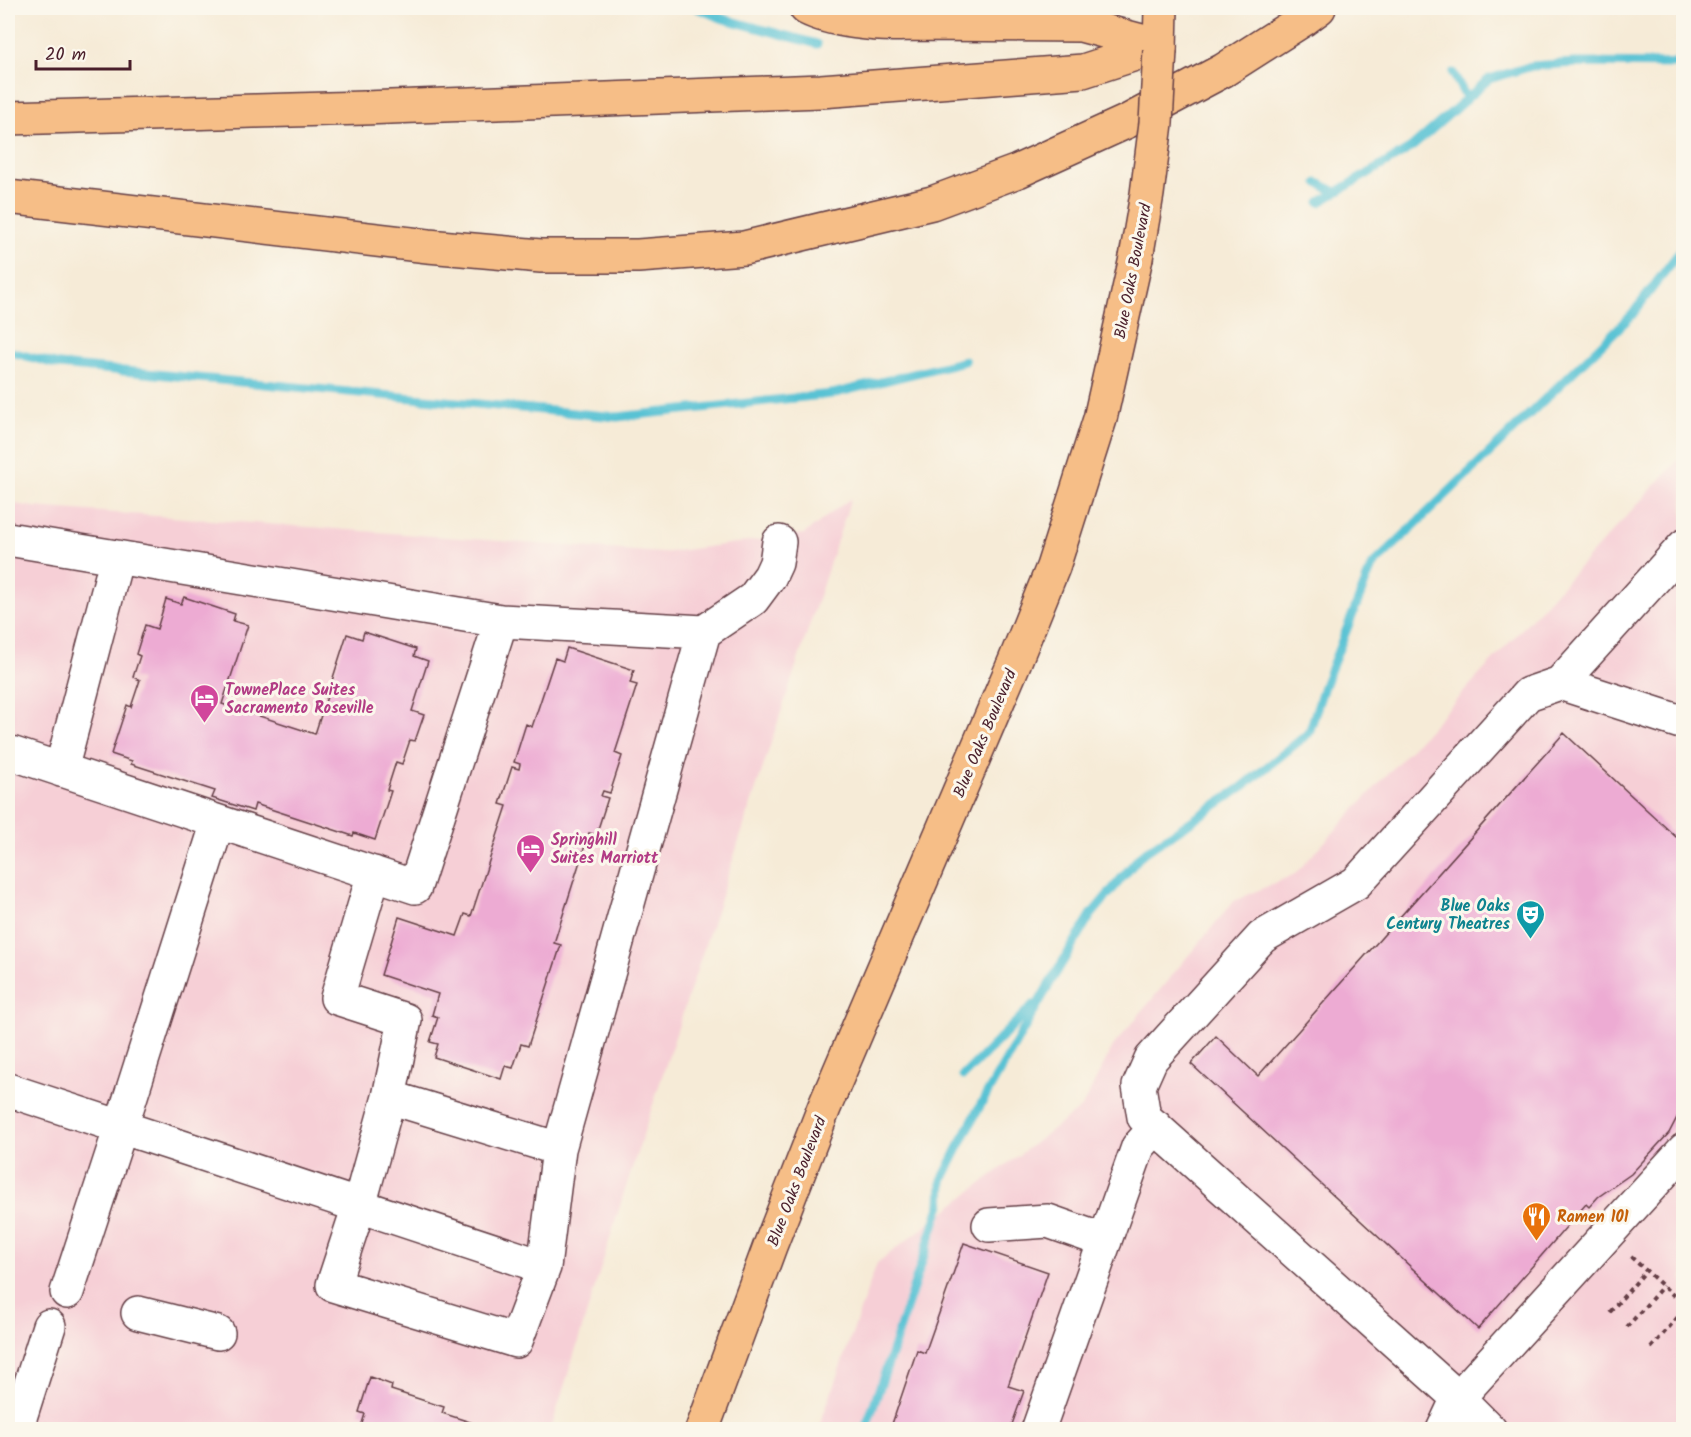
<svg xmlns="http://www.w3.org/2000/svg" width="1691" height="1437" viewBox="0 0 1691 1437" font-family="Kalam,sans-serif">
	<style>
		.built { fill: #f6cfd6 }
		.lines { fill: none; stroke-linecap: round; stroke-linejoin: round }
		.stream { stroke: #58c2d4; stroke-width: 9 }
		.building { fill: #edabd3 }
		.minor-casing { stroke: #643e45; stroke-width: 36 }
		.major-casing { stroke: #643e45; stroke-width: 36 }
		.highway-casing { stroke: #643e45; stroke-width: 36 }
		.path { stroke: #643e45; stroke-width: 4; stroke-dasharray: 4.5 4.5; stroke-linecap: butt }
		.minor { stroke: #fff; stroke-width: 33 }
		.major { stroke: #f6be87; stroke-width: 33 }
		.highway { stroke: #f6be87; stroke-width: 33 }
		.major-bridge-casing { stroke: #643e45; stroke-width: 36; stroke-linecap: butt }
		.major-bridge { stroke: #f6be87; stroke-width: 33 }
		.labels { text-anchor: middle; stroke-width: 6; stroke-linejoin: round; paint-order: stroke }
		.street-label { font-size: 16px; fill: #4a1f2b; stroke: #fbf7ec }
		.hotel-label { font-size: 16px; font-weight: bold; fill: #b23c85; stroke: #fbf7ec; text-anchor: start }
		.culture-label { font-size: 16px; font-weight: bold; fill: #0d838f; stroke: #fbf7ec; text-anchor: end }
		.food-label { font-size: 16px; font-weight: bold; fill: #c56008; stroke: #fbf7ec; text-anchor: start }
	</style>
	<rect width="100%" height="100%" fill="#fbf7ec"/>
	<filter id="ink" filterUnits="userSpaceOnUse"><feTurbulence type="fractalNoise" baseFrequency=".0167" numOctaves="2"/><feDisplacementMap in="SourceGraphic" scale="12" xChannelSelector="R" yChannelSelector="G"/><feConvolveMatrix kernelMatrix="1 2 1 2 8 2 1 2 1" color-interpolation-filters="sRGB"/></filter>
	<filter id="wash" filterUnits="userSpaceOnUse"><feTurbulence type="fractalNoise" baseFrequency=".008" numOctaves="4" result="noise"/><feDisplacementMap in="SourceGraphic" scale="24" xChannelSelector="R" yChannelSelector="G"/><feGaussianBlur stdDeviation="1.35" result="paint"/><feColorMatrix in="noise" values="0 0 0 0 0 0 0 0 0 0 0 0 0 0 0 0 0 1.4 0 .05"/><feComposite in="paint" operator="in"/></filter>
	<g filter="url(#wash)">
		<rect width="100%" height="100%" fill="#f6ebd7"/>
		<path class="built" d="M1683,455V1429L818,1430L877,1263L1082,1107L1113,1046L1234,901L1295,874Z
			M851,498L623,1196L551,1429H8V503L34,507L662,553L804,534Z"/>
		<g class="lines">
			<path class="stream" d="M697,8L724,19L817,44
				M1453,73L1467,99
				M1318,183L1336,192
				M1320,202L1411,148L1489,79L1532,66L1575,63L1684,64
				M8,351L59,365L617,417L832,394L965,361
				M963,1076L1033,1005
				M865,1430L892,1352L941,1204L942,1180L976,1113L1050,983L1091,915L1141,855L1241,788L1309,733L1324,686L1372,566L1632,315L1684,246"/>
		</g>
		<g id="blocks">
			<path class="building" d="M184,597L235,614L233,621L248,625L222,704L315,734L347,634L362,639L364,632L416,649L414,656L428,661L412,711L424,715L415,741L410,740L402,764L396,762L387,790L391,791L375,840L354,833L353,836L255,804L253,811L212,798L215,791L131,764L132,761L111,754L127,705L131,707L140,680L133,677L140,656L136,654L145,625L157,629L166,599L181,604Z
				M567,648L634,670L630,683L637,685L615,753L622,756L610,793L603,791L601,796L608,798L596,835L589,833L554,943L561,945L528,1046L521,1044L513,1068L505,1066L501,1079L434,1057L438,1044L430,1042L438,1017L432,1015L438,994L381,975L399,917L457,936L465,914L471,916L507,806L500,804L512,767L519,769L520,764L514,762L526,724L532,727L555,658L563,661Z
				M1564,733L1676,837L1684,828V1104L1669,1133L1631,1174L1598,1197L1589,1207L1586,1204L1478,1329L1191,1064L1216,1036L1258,1076Z
				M964,1243L1048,1272L1008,1386L1024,1391L1010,1430H890L917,1350L925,1353Z
				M370,1377L392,1385L391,1390L444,1407L442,1413L473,1423L471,1430H360L365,1414L359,1412Z"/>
		</g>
	</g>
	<g filter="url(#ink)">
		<use href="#blocks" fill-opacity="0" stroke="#643e45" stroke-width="1.5"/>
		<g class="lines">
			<defs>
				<path id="minor" d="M8,539L501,621L704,632L753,599L770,576L776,563L779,542
					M1560,683L1684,723
					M8,752L415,887L501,621
					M61,770L117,557
					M374,873L337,998L405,1020L389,1097
					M8,1090C187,1148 365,1208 544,1267L516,1341L333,1285L359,1206L389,1097L559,1149L704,632
					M989,1225L1048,1221L1105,1241
					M544,1267L559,1149
					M67,1292L121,1127L218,822
					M138,1313L218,1333
					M16,1430L49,1326
					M1038,1430L1138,1147L1156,1127
					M1443,1430L1458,1398L1684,1150
					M1490,1430L1458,1398L1144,1117L1139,1086L1151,1059L1262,937L1356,883L1528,694L1560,683L1684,546"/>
				<path id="major" d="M1160,50L1161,8
					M702,1430L770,1246L824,1108L1015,661L1053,567L1100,419L1136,258"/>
				<path id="highway" d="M806,8C831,21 879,26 907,24C915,23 923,20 930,18
					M908,24L1081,25L1160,46
					M8,118L364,108L821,91L1083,71L1160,46
					M8,197L428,246L541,256H638L744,248L932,203L1018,171L1128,121L1224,70L1304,19L1319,8"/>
			</defs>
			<use href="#minor" class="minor-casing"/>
			<use href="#major" class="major-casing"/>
			<use href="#highway" class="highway-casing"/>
			<path class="path" d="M1631,1257L1684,1305
				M1610,1312L1646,1271
				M1627,1327L1663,1286
				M1651,1348L1684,1310"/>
			<use href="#minor" class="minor"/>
			<use href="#major" class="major"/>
			<use href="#highway" class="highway"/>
			<defs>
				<path id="major-bridge" d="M1136,258L1147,194L1156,123L1160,50"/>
			</defs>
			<use href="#major-bridge" class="major-bridge-casing"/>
			<use href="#major-bridge" class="major-bridge"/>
		</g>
	</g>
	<defs>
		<symbol id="hotel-pin" viewBox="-11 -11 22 30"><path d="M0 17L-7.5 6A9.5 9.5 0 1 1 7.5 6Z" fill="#d1479c" stroke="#fbf7ec"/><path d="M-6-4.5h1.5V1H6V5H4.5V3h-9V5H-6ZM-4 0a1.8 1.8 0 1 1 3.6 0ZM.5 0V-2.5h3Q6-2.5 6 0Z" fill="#fff"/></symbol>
		<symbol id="theatre-pin" viewBox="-11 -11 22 30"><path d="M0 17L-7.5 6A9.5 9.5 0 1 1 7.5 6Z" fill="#0f9aa8" stroke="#fbf7ec"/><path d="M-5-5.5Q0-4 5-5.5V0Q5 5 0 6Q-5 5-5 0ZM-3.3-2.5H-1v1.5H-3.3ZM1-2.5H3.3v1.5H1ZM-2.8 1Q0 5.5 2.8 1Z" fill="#fff"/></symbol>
		<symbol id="restaurant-pin" viewBox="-11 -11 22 30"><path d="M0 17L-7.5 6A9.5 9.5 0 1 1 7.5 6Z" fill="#e8710a" stroke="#fbf7ec"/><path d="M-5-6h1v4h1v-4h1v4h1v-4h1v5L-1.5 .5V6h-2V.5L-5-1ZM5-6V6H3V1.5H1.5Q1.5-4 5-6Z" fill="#fff"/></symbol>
	</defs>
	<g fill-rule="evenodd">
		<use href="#hotel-pin" x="188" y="682" width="33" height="45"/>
		<use href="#hotel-pin" x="514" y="832" width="33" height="45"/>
		<use href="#theatre-pin" x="1514" y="898" width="33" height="45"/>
		<use href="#restaurant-pin" x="1520" y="1200" width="33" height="45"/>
	</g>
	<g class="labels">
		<g class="street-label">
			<text transform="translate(1132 271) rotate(-79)" y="6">Blue Oaks Boulevard</text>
			<text transform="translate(984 733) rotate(-67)" y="6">Blue Oaks Boulevard</text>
			<text transform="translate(796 1181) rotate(-69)" y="6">Blue Oaks Boulevard</text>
		</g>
		<g class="hotel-label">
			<text x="225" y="695">TownePlace Suites<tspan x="225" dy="18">Sacramento Roseville</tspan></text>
			<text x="551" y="845">Springhill<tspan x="551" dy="18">Suites Marriott</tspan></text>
		</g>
		<g class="culture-label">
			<text x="1510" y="911">Blue Oaks<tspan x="1510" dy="18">Century Theatres</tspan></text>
		</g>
		<g class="food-label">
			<text x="1557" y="1222">Ramen 101</text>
		</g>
	</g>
	<rect width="1691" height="1437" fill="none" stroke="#fbf7ec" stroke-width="30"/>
	<path d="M36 60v9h94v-9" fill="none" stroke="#4a1f2b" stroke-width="3"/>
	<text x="45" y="60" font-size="18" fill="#4a1f2b" stroke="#fbf7ec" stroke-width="4.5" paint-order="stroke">20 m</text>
</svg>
